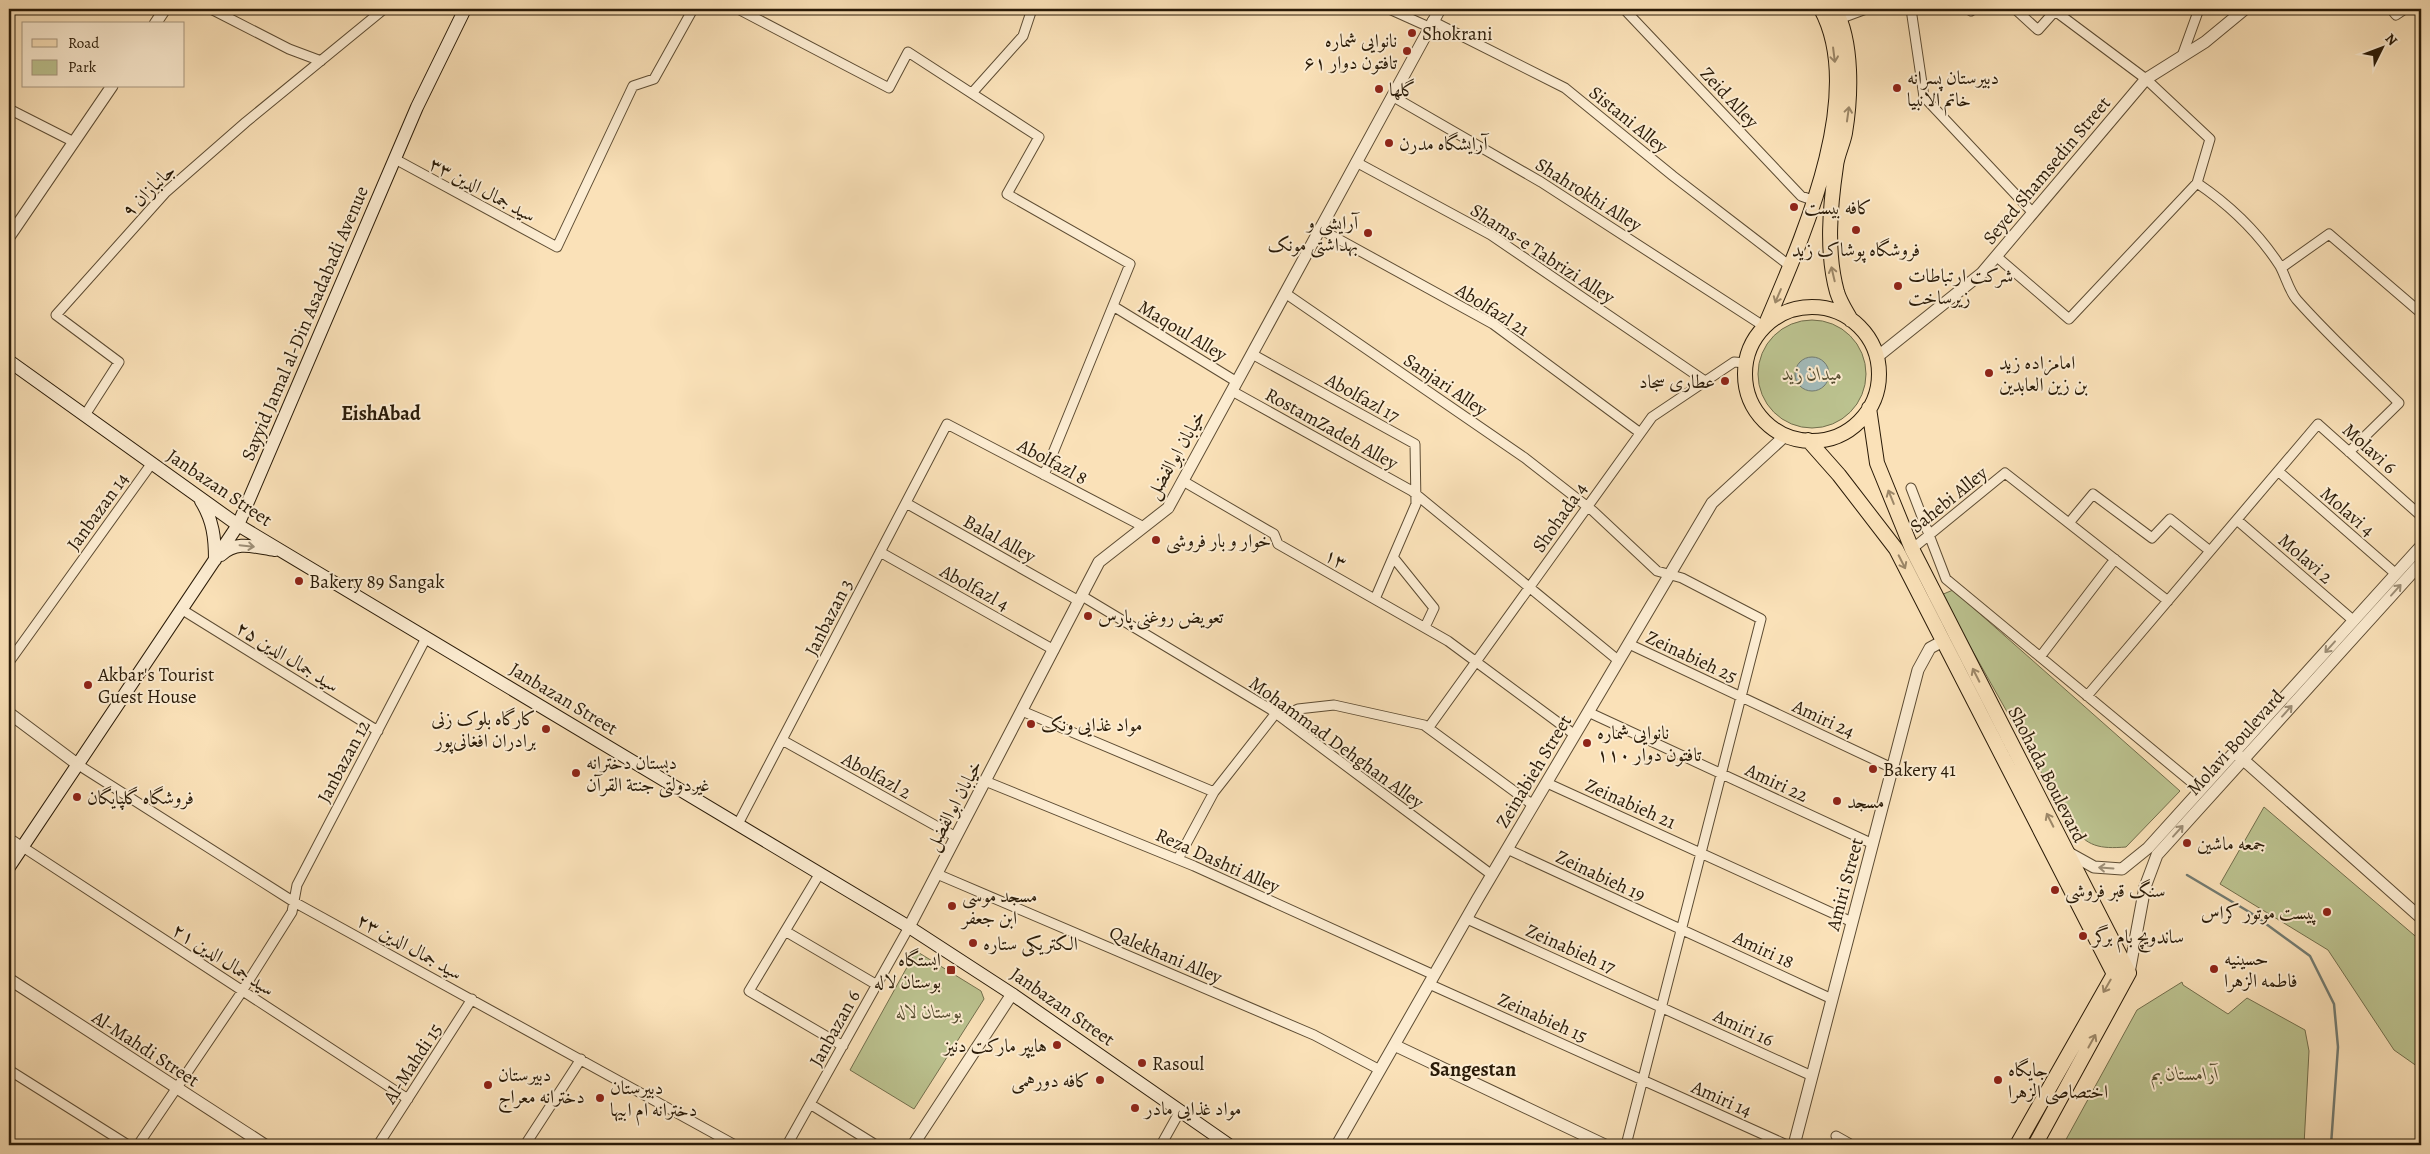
<svg xmlns="http://www.w3.org/2000/svg" width="2430" height="1154" viewBox="0 0 2430 1154" font-family="Alegreya,Amiri,serif">
	<style>
		.green { fill: #bcc390; stroke: #726e4c }
		.water { fill: #a3bbba; stroke: #727b72 }
		.lines { fill: none; stroke-linecap: round; stroke-linejoin: round }
		.stream { stroke: #727b72; stroke-width: 2.5 }
		.minor-casing { stroke: #5d4c33; stroke-width: 11 }
		.tertiary-casing { stroke: #5d4c33; stroke-width: 13 }
		.secondary-casing { stroke: #291a07; stroke-width: 14 }
		.primary-casing { stroke: #291a07; stroke-width: 16 }
		.minor { stroke: #fcecd1; stroke-width: 9 }
		.tertiary { stroke: #fcecd1; stroke-width: 11 }
		.secondary { stroke: #fcecd1; stroke-width: 12 }
		.primary { stroke: #fae1b8; stroke-width: 14 }
		.oneway { stroke: #9c8768 }
		.oneway2 { stroke: #9d8e76 }
		.poi-dot { fill: #8f2418; stroke: #fcecd1; stroke-width: 2 }
		.labels { text-anchor: middle; stroke-width: 4; stroke-linejoin: round; paint-order: stroke }
		.poi-label { font-size: 19px; fill: #291a07; stroke: #fcecd1; text-anchor: start }
		.street-label { font-size: 19px; fill: #291a07; stroke: #fcecd1 }
		.park-label { font-size: 19px; font-style: italic; fill: #554d30; stroke: #fcecd1 }
		.neighbourhood-label { font-size: 20px; font-weight: bold; fill: #291a07; stroke: #fcecd1 }
	</style>
	<rect width="100%" height="100%" fill="#fae1b8"/>
	<filter id="stains"><feTurbulence type="fractalNoise" baseFrequency=".004" numOctaves="4"/><feColorMatrix values="0 0 0 0 .2 0 0 0 0 .09 0 0 0 0 .02 0 0 0 .5 -.17"/></filter>
	<radialGradient id="worn" r=".72"><stop offset=".6" stop-color="#630" stop-opacity="0"/><stop offset="1" stop-color="#630" stop-opacity=".3"/></radialGradient>
	<path class="green" d="M1758 374a54 54 0 1 1 108 0a54 54 0 1 1-108 0Z
		M1953,590L2180,791L2126,847C2100,849 2087,847 2071,825L1941,595Z
		M2264,807L2421,941V1069L2394,1050L2328,950L2220,884Z
		M916,951L981,991L984,999L914,1109L850,1070Z
		M2182,982L2183,985L2228,1014L2247,998L2305,1030L2309,1051L2304,1145H2063L2137,1010Z"/>
	<path class="water" d="M1795 374a17 17 0 1 1 34 0a17 17 0 1 1-34 0Z"/>
	<g class="lines">
		<path class="stream" d="M2187,875L2251,913L2310,956L2334,1004L2338,1047L2331,1145"/>
		<defs>
			<path id="minor" d="M211,9L289,49L321,61
				M738,9L889,88L908,52L1039,137L1007,194L1130,264L1044,475
				M1389,9L1429,27
				M1624,9L1801,196L1815,201
				M1911,9L1924,97L2033,213
				M1970,9L1971,11L1973,9
				M2391,9L2396,15L2405,9
				M1839,19L1866,9
				M1432,21L1565,88L1673,176L1790,266
				M2182,56L2199,9
				M972,93L1023,36L1032,9
				M1392,96L1541,182L1765,327
				M9,109L74,142
				M395,159L557,247L633,86L654,79L693,9
				M1356,162L1491,235L1705,381
				M2197,183C2231,206 2258,232 2280,266C2286,277 2289,291 2297,300C2329,336 2365,369 2399,403L2349,452
				M1320,229L1493,324L1639,432
				M1996,256L2069,319L2197,183L2210,139L2146,79L2055,11L2038,30L2015,9
				M2281,268L2329,234L2421,313
				M1285,293L1525,458L1593,511L1657,571L1682,578L1761,619L1626,1145
				M1113,306L1237,382
				M1252,354L1415,444L1416,504L1375,599
				M1232,391L1412,491L1619,661
				M85,415L119,362L56,315L166,192L246,122L384,9
				M2278,471L2396,574
				M1183,481L1274,534L1278,544L1448,641L1575,735
				M1911,488L1946,579L2201,790
				M906,503L1079,601
				M2237,520L2354,621
				M2069,523L2093,494L2152,538L2170,519L2210,551
				M1912,549L2005,473L2168,601
				M880,552L1054,650
				M1393,557L1434,608L1425,627
				M1082,596L1270,709L1492,875
				M181,609L378,731
				M1629,644L1892,768
				M2040,657L2115,559
				M9,662L152,463
				M2087,696L2318,424L2421,516
				M1022,711L1214,792
				M1588,712L1873,844
				M1281,717L1298,709L1334,705L1424,725L1533,805
				M1429,727L1652,417L1734,362L1746,363
				M782,740L956,837
				M77,764L294,902L735,1145
				M985,781L1194,866L1434,975
				M1547,783L1852,922
				M738,824L947,424L1144,527
				M9,838L408,1099
				M1507,849L1832,999
				M1178,859L1214,792L1276,713
				M820,873L749,991L843,1046
				M937,874L1314,1035L1380,1070
				M1467,919L1812,1076
				M785,931L877,985
				M1429,984L1787,1145
				M9,1070L128,1145
				M810,1104L876,1145
				M1836,1136L1852,1145
				M138,1145L239,996L292,912L297,885L426,638
				M378,1145L472,999
				M525,1145L581,1059
				M787,1145L909,927
				M1161,1145L1180,1111"/>
			<path id="tertiary" d="M155,24L165,9
				M9,237L112,86
				M1877,357L1982,273L2146,79L2205,42L2245,9
				M9,713L77,764
				M2238,755L2421,918
				M2067,852L2094,867L2122,869L2148,848L2421,546
				M909,927L1099,562L1168,508L1440,9
				M2129,973L2145,887L2157,855L2421,563
				M9,979L265,1145
				M1394,1045L1605,1145
				M913,1145L1012,994
				M1337,1145L1477,900L1712,503L1786,435
				M1794,1145L1918,670L1930,648L1943,641"/>
			<path id="secondary" d="M9,361L238,525L909,927L1012,994L1229,1145
				M201,501C213,520 215,538 215,560
				M221,555C237,540 254,547 275,550
				M9,867L238,525L417,107L465,9"/>
			<path id="primary" d="M1835,9C1853,42 1851,97 1845,133C1843,144 1837,155 1836,166C1830,207 1826,252 1837,292C1840,302 1846,311 1851,320
				M1745 374a67 67 0 1 1 134 0a67 67 0 1 1-134 0Z
				M1765,326C1800,243 1868,96 1821,9
				M1869,408L1877,463L1912,549L2129,973L2035,1145
				M1808,440L1839,475L1896,549L2114,974L2017,1145"/>
		</defs>
		<use href="#minor" class="minor-casing"/>
		<use href="#tertiary" class="tertiary-casing"/>
		<use href="#secondary" class="secondary-casing"/>
		<use href="#primary" class="primary-casing"/>
		<use href="#minor" class="minor"/>
		<use href="#tertiary" class="tertiary"/>
		<use href="#secondary" class="secondary"/>
		<use href="#primary" class="primary"/>
	</g>
	<defs><path id="oneway-shaft" d="M-6 0H5M1.5-3L5.5 0L1.5 3" fill="none" stroke-width="1.6" stroke-linecap="round" stroke-linejoin="round" transform="scale(1.25)"/></defs>
	<g class="oneway">
		<use href="#oneway-shaft" transform="translate(1834 55) rotate(83)"/>
		<use href="#oneway-shaft" transform="translate(1848 114) rotate(-82)"/>
		<use href="#oneway-shaft" transform="translate(1833 274) rotate(-103)"/>
		<use href="#oneway-shaft" transform="translate(1778 296) rotate(113)"/>
		<use href="#oneway-shaft" transform="translate(1891 497) rotate(-112)"/>
		<use href="#oneway-shaft" transform="translate(1902 562) rotate(63)"/>
		<use href="#oneway-shaft" transform="translate(1976 675) rotate(-117)"/>
		<use href="#oneway-shaft" transform="translate(2050 820) rotate(-117)"/>
		<use href="#oneway-shaft" transform="translate(2107 986) rotate(120)"/>
		<use href="#oneway-shaft" transform="translate(2092 1041) rotate(-61)"/>
	</g>
	<g class="oneway2">
		<use href="#oneway-shaft" transform="translate(247 546) rotate(6)"/>
		<use href="#oneway-shaft" transform="translate(2396 590) rotate(-48)"/>
		<use href="#oneway-shaft" transform="translate(2330 647) rotate(132)"/>
		<use href="#oneway-shaft" transform="translate(2287 711) rotate(-48)"/>
		<use href="#oneway-shaft" transform="translate(2178 831) rotate(-48)"/>
		<use href="#oneway-shaft" transform="translate(2106 868) rotate(-176)"/>
	</g>
	<g class="poi-dot">
		<circle cx="1412" cy="33" r="5"/>
		<circle cx="1407" cy="51" r="5"/>
		<circle cx="1897" cy="88" r="5"/>
		<circle cx="1379" cy="89" r="5"/>
		<circle cx="1389" cy="143" r="5"/>
		<circle cx="1794" cy="207" r="5"/>
		<circle cx="1856" cy="230" r="5"/>
		<circle cx="1368" cy="233" r="5"/>
		<circle cx="1898" cy="286" r="5"/>
		<circle cx="1989" cy="373" r="5"/>
		<circle cx="1725" cy="381" r="5"/>
		<circle cx="1156" cy="540" r="5"/>
		<circle cx="299" cy="581" r="5"/>
		<circle cx="1088" cy="616" r="5"/>
		<circle cx="88" cy="685" r="5"/>
		<circle cx="1031" cy="724" r="5"/>
		<circle cx="546" cy="729" r="5"/>
		<circle cx="1587" cy="743" r="5"/>
		<circle cx="1873" cy="769" r="5"/>
		<circle cx="576" cy="773" r="5"/>
		<circle cx="77" cy="797" r="5"/>
		<circle cx="1837" cy="801" r="5"/>
		<circle cx="2187" cy="843" r="5"/>
		<circle cx="2055" cy="890" r="5"/>
		<circle cx="952" cy="906" r="5"/>
		<circle cx="2327" cy="912" r="5"/>
		<circle cx="2083" cy="936" r="5"/>
		<circle cx="973" cy="943" r="5"/>
		<circle cx="2214" cy="969" r="5"/>
		<rect x="946" y="965" width="10" height="10" rx="2.5"/>
		<circle cx="1057" cy="1045" r="5"/>
		<circle cx="1142" cy="1063" r="5"/>
		<circle cx="1100" cy="1080" r="5"/>
		<circle cx="1998" cy="1080" r="5"/>
		<circle cx="488" cy="1085" r="5"/>
		<circle cx="600" cy="1098" r="5"/>
		<circle cx="1135" cy="1108" r="5"/>
	</g>
	<g class="labels">
		<g class="poi-label">
			<text x="1422" y="40">Shokrani</text>
			<text x="1397" y="47" text-anchor="end">نانوایی شماره<tspan x="1397" dy="22">۶۱ تافتون دوار</tspan></text>
			<text x="1907" y="84">دبیرستان پسرانه<tspan x="1907" dy="22">خاتم الانبیا</tspan></text>
			<text x="1389" y="96">گلها</text>
			<text x="1399" y="150">آرایشگاه مدرن</text>
			<text x="1804" y="214">کافه بیست</text>
			<text x="1358" y="229" text-anchor="end">آرایشی و<tspan x="1358" dy="22">بهداشتی مونک</tspan></text>
			<text x="1856" y="256" text-anchor="middle">فروشگاه پوشاک زید</text>
			<text x="1908" y="282">شرکت ارتباطات<tspan x="1908" dy="22">زیرساخت</tspan></text>
			<text x="1999" y="369">امامزاده زید<tspan x="1999" dy="22">بن زین العابدین</tspan></text>
			<text x="1715" y="388" text-anchor="end">عطاری سجاد</text>
			<text x="1166" y="547">خوار و بار فروشی</text>
			<text x="309" y="588">Bakery 89 Sangak</text>
			<text x="1098" y="623">تعویض روغنی پارس</text>
			<text x="98" y="681">Akbar's Tourist<tspan x="98" dy="22">Guest House</tspan></text>
			<text x="536" y="725" text-anchor="end">کارگاه بلوک زنی<tspan x="536" dy="22">برادران افغانی‌پور</tspan></text>
			<text x="1041" y="731">مواد غذایی ونک</text>
			<text x="1597" y="739">نانوایی شماره<tspan x="1597" dy="22">۱۱۰ تافتون دوار</tspan></text>
			<text x="586" y="769">دبستان دخترانه<tspan x="586" dy="22">غیردولتی جنتة القرآن</tspan></text>
			<text x="1883" y="776">Bakery 41</text>
			<text x="87" y="804">فروشگاه گلپایگان</text>
			<text x="1847" y="808">مسجد</text>
			<text x="2197" y="850">جمعه ماشین</text>
			<text x="2065" y="897">سنگ قبر فروشی</text>
			<text x="962" y="902">مسجد موسی<tspan x="962" dy="22">ابن جعفر</tspan></text>
			<text x="2317" y="919" text-anchor="end">پیست موتور کراس</text>
			<text x="2093" y="943">ساندویچ بام برگر</text>
			<text x="983" y="950">الکتریکی ستاره</text>
			<text x="2224" y="965">حسینیه<tspan x="2224" dy="22">فاطمه الزهرا</tspan></text>
			<text x="941" y="966" text-anchor="end">ایستگاه<tspan x="941" dy="22">بوستان لاله</tspan></text>
			<text x="1047" y="1052" text-anchor="end">هایپر مارکت دنیز</text>
			<text x="1152" y="1070">Rasoul</text>
			<text x="2008" y="1076">جایگاه<tspan x="2008" dy="22">اختصاصی الزهرا</tspan></text>
			<text x="498" y="1081">دبیرستان<tspan x="498" dy="22">دخترانه معراج</tspan></text>
			<text x="1090" y="1087" text-anchor="end">کافه دورهمی</text>
			<text x="610" y="1094">دبیرستان<tspan x="610" dy="22">دخترانه ام ابیها</tspan></text>
			<text x="1145" y="1115">مواد غذایی مادر</text>
		</g>
		<g class="street-label">
			<text transform="translate(1730 97) rotate(47)" y="7">Zeid Alley</text>
			<text transform="translate(1629 119) rotate(39)" y="7">Sistani Alley</text>
			<text transform="translate(2046 170) rotate(-50)" y="7">Seyed Shamsedin Street</text>
			<text transform="translate(483 189) rotate(28)" y="7">سید جمال الدین ۳۳</text>
			<text transform="translate(148 190) rotate(-45)" y="7">جانبازان ۹</text>
			<text transform="translate(1589 194) rotate(32)" y="7">Shahrokhi Alley</text>
			<text transform="translate(1543 253) rotate(33)" y="7">Shams-e Tabrizi Alley</text>
			<text transform="translate(1493 309) rotate(32)" y="7">Abolfazl 21</text>
			<text transform="translate(304 323) rotate(-67)" y="7">Sayyid Jamal al-Din Asadabadi Avenue</text>
			<text transform="translate(1183 330) rotate(31)" y="7">Maqoul Alley</text>
			<text transform="translate(1446 384) rotate(34)" y="7">Sanjari Alley</text>
			<text transform="translate(1363 397) rotate(29)" y="7">Abolfazl 17</text>
			<text transform="translate(1332 428) rotate(29)" y="7">RostamZadeh Alley</text>
			<text transform="translate(2370 448) rotate(42)" y="7">Molavi 6</text>
			<text transform="translate(1175 454) rotate(-60)" y="7">خیابان ابوالفضل</text>
			<text transform="translate(1053 461) rotate(28)" y="7">Abolfazl 8</text>
			<text transform="translate(220 487) rotate(34)" y="7">Janbazan Street</text>
			<text transform="translate(1948 499) rotate(-39)" y="7">Sahebi Alley</text>
			<text transform="translate(97 511) rotate(-54)" y="7">Janbazan 14</text>
			<text transform="translate(2348 511) rotate(41)" y="7">Molavi 4</text>
			<text transform="translate(1559 517) rotate(-55)" y="7">Shohada 4</text>
			<text transform="translate(1000 538) rotate(29)" y="7">Balal Alley</text>
			<text transform="translate(1336 558) rotate(30)" y="7">۱۳</text>
			<text transform="translate(2306 558) rotate(41)" y="7">Molavi 2</text>
			<text transform="translate(975 587) rotate(29)" y="7">Abolfazl 4</text>
			<text transform="translate(828 617) rotate(-63)" y="7">Janbazan 3</text>
			<text transform="translate(288 656) rotate(32)" y="7">سید جمال الدین ۲۵</text>
			<text transform="translate(1692 656) rotate(25)" y="7">Zeinabieh 25</text>
			<text transform="translate(564 698) rotate(31)" y="7">Janbazan Street</text>
			<text transform="translate(1824 718) rotate(25)" y="7">Amiri 24</text>
			<text transform="translate(1337 742) rotate(36)" y="7">Mohammad Dehghan Alley</text>
			<text transform="translate(2235 742) rotate(-48)" y="7">Molavi Boulevard</text>
			<text transform="translate(343 761) rotate(-62)" y="7">Janbazan 12</text>
			<text transform="translate(1533 771) rotate(-59)" y="7">Zeinabieh Street</text>
			<text transform="translate(2048 774) rotate(63)" y="7">Shohada Boulevard</text>
			<text transform="translate(877 775) rotate(29)" y="7">Abolfazl 2</text>
			<text transform="translate(1777 782) rotate(25)" y="7">Amiri 22</text>
			<text transform="translate(1631 803) rotate(24)" y="7">Zeinabieh 21</text>
			<text transform="translate(953 805) rotate(-62)" y="7">خیابان ابوالفضل</text>
			<text transform="translate(1218 860) rotate(24)" y="7">Reza Dashti Alley</text>
			<text transform="translate(1601 875) rotate(25)" y="7">Zeinabieh 19</text>
			<text transform="translate(1844 884) rotate(-75)" y="7">Amiri Street</text>
			<text transform="translate(410 946) rotate(29)" y="7">سید جمال الدین ۲۳</text>
			<text transform="translate(1571 948) rotate(24)" y="7">Zeinabieh 17</text>
			<text transform="translate(1764 949) rotate(25)" y="7">Amiri 18</text>
			<text transform="translate(1166 954) rotate(23)" y="7">Qalekhani Alley</text>
			<text transform="translate(224 959) rotate(33)" y="7">سید جمال الدین ۲۱</text>
			<text transform="translate(1063 1006) rotate(35)" y="7">Janbazan Street</text>
			<text transform="translate(1543 1017) rotate(24)" y="7">Zeinabieh 15</text>
			<text transform="translate(1744 1027) rotate(25)" y="7">Amiri 16</text>
			<text transform="translate(834 1028) rotate(-61)" y="7">Janbazan 6</text>
			<text transform="translate(146 1048) rotate(33)" y="7">Al-Mahdi Street</text>
			<text transform="translate(412 1063) rotate(-57)" y="7">Al-Mahdi 15</text>
			<text transform="translate(1722 1098) rotate(24)" y="7">Amiri 14</text>
		</g>
		<g class="park-label">
			<text x="1812" y="380">میدان زید</text>
			<text x="929" y="1018">بوستان لاله</text>
			<text x="2185" y="1080">آرامستان بم</text>
		</g>
		<g class="neighbourhood-label">
			<text x="381" y="420">EishAbad</text>
			<text x="1473" y="1076">Sangestan</text>
		</g>
	</g>
	<rect width="2430" height="1154" fill="none" stroke="#fae1b8" stroke-width="30"/>
	<rect x="10" y="10" width="2410" height="1134" fill="none" stroke="#291a07" stroke-width="2.5"/>
	<rect x="15" y="15" width="2400" height="1124" fill="none" stroke="#291a07"/>
	<rect x="22" y="22" width="162" height="65" fill="#fcecd1" stroke="#a89880"/>
	<rect x="32" y="39" width="25" height="8" fill="#fae1b8" stroke="#a89880"/>
	<text x="68" y="48" font-size="15" fill="#291a07">Road</text>
	<rect x="32" y="60" width="25" height="15" fill="#bcc390" stroke="#a89880"/>
	<text x="68" y="72" font-size="15" fill="#291a07">Park</text>
	<g transform="translate(2382 48) rotate(48)" stroke="#fcecd1" stroke-width="4" paint-order="stroke">
	<path d="M0-4L9 19L0 12L-9 19Z" fill="#291a07"/>
	<text y="-8" font-size="14" font-weight="bold" text-anchor="middle" fill="#291a07">N</text>
	</g>
	<rect width="100%" height="100%" filter="url(#stains)"/>
	<rect width="100%" height="100%" fill="url(#worn)"/>
</svg>
